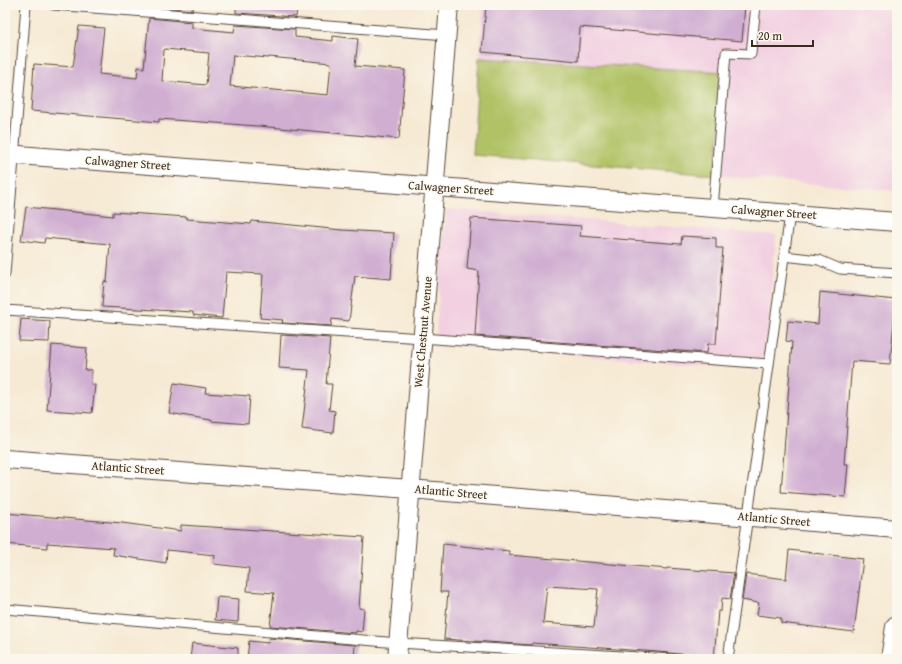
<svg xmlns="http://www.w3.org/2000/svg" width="902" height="664" viewBox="0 0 902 664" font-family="'Gentium Book Plus',serif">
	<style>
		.built { fill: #f2cfe1 }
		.green { fill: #b1c266; stroke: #767642 }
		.building { fill: #d0aed2; fill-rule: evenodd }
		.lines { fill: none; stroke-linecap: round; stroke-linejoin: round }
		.service-casing { stroke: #574739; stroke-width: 11 }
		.minor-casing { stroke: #574739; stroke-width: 20 }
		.secondary-casing { stroke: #574739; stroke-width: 24 }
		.service { stroke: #fff; stroke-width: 9 }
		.minor { stroke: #fff; stroke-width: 18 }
		.secondary { stroke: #fff; stroke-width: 22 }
		.labels { text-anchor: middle; stroke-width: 3; stroke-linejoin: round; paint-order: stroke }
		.street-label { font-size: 12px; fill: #3b2a1e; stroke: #fbf7ec }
	</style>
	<rect width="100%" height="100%" fill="#fbf7ec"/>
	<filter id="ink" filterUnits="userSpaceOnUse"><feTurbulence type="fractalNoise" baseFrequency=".025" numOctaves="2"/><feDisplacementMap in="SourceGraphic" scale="8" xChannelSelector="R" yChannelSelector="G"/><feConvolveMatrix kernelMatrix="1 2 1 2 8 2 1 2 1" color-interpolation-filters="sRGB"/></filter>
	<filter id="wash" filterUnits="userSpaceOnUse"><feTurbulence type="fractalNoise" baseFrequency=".012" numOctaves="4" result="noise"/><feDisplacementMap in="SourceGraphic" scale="16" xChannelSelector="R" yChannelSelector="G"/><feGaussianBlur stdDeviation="0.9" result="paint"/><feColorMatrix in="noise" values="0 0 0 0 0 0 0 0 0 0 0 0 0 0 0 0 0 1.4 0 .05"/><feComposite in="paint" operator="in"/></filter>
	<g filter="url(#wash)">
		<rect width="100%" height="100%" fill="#f6ead4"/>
		<path class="built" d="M483,5H897V191L473,155Z
			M446,209L776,235L765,370L435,344Z"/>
		<path class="green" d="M479,58L725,72L715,175L473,155Z"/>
		<g id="blocks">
			<path class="building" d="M150,5H194L193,10L150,6Z
				M236,5H297L296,17L236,13Z
				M486,5H745L742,41L580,27L578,61L482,52Z
				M149,18L192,22V28L234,32L235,25L295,29V37L333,41V36L358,39L355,66L405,70L399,139L258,126L159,119V122L31,111L34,64L73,67L79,26L104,28L99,74L137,78L138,67L144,68ZM165,49L209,53L206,85L162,81L164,50ZM233,55L269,58V57L331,63L328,95L230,86Z
				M26,207L113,216V212L187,217V219L251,224L252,221L342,230L394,233L391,279L355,276L349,321L332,319L331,326L282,323L283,320L260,318L263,274L226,272L222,318L193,315V312L102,307L104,281L107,282L110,244L45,238L44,243L21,240Z
				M471,218L581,226L580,236L681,244L682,236L716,238V248H723L716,344H708L707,353L475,336L479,271L467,269Z
				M820,292L896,300L890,364L852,361L844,464H848L845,497L781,492L792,342L786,341L788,321L818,324Z
				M21,319L50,321L49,342L19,341Z
				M281,335L330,338L326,384H332L329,410L335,411L333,433L302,429L309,370L279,368Z
				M52,345L87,348L85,370H92L91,384L95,385L92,413L47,410Z
				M174,383L206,388L205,393L250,396L248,424L211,421V420L169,413Z
				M5,513L122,523L181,531V525L364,537L359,608L364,609L362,632L356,631V633L270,626L274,593L247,591L249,568L214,564L215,555L167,550L166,563L113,555L114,548L47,543V548L5,544Z
				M443,544L509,551V555L667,569V568L734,573L730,599L722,598L721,611H718L714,659L693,658V655L645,651L532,643L531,645L444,639L448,592H440ZM547,586L598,589L594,627L543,623Z
				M789,550L863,559L854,632L781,623V618L757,615L759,603L742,600L746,574L786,579Z
				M217,597L239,599L238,622L215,620Z
				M269,638L355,645L354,659H247L249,641L268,643Z
				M192,643L238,648V659H190Z"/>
		</g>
	</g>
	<g filter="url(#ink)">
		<use href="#blocks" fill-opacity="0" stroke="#574739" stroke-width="1"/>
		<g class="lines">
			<defs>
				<path id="service" d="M53,5L447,35
					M713,208L726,53L751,54L756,5
					M784,256L819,260L840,269L897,273
					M5,274L26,5
					M5,310L422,338L769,364
					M5,609L398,643L672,659
					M728,659L790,214"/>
				<path id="minor" d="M5,154L897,222
					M5,459L410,489L897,529
					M397,659L449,5"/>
				<path id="secondary" d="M892,659L897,627"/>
			</defs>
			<use href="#service" class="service-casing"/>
			<use href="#minor" class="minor-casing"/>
			<use href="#secondary" class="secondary-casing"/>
			<use href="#service" class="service"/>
			<use href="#minor" class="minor"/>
			<use href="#secondary" class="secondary"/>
		</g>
	</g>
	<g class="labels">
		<g class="street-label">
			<text transform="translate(128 163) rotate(4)" y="4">Calwagner Street</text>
			<text transform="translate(451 188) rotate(4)" y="4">Calwagner Street</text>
			<text transform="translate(774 212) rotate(4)" y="4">Calwagner Street</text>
			<text transform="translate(423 332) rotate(-85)" y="4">West Chestnut Avenue</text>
			<text transform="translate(128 468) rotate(4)" y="4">Atlantic Street</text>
			<text transform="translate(451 492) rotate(5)" y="4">Atlantic Street</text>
			<text transform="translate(774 519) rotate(5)" y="4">Atlantic Street</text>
		</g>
	</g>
	<rect width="902" height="664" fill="none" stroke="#fbf7ec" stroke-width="20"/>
	<path d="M752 40v6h61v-6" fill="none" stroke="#3b2a1e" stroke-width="2"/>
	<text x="758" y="40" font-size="12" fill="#3b2a1e" stroke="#fbf7ec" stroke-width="3" paint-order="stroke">20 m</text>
</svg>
